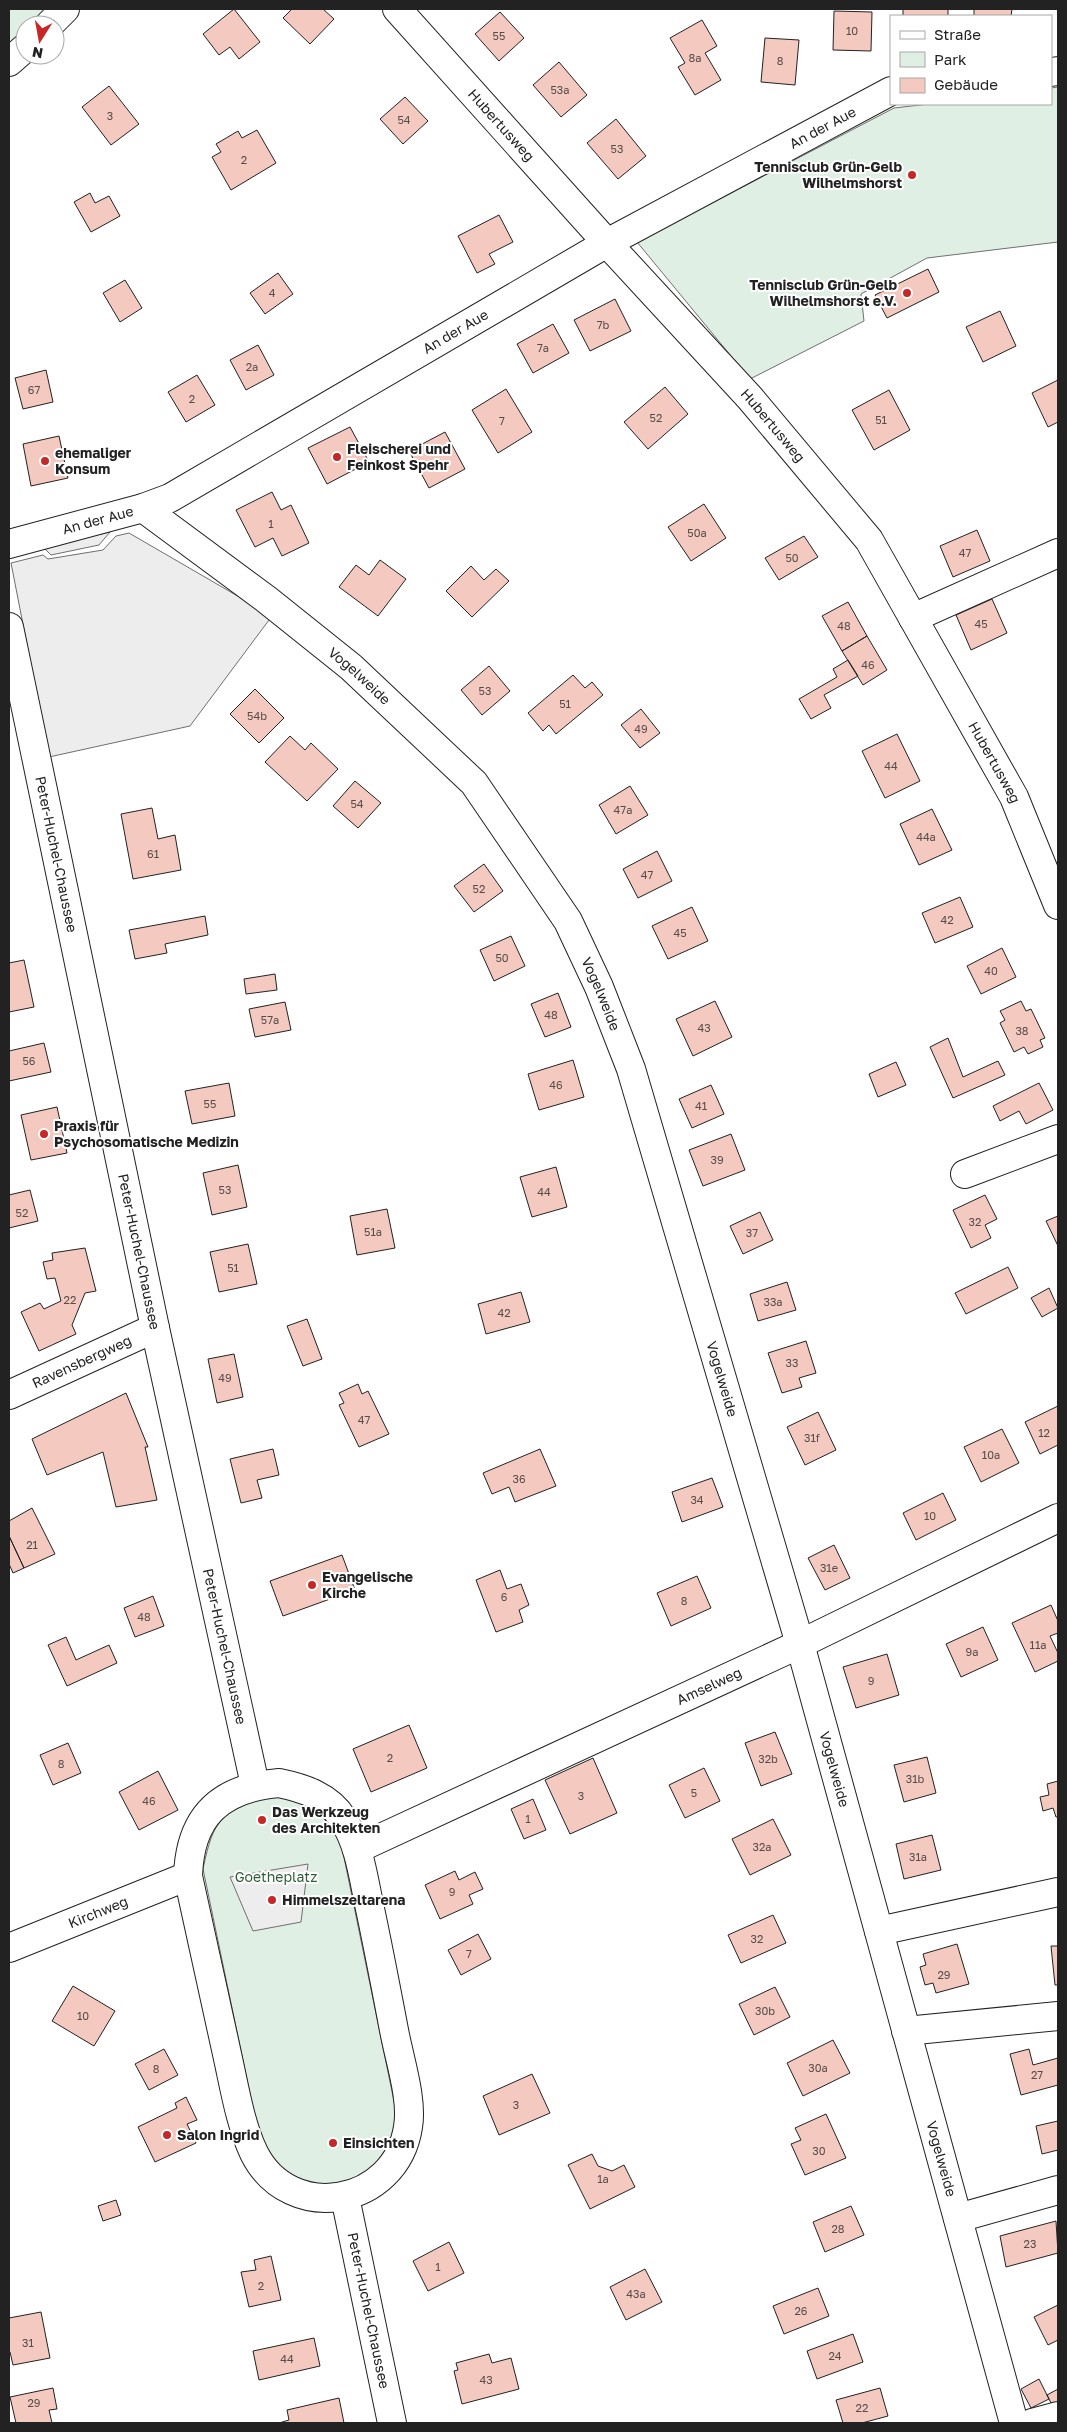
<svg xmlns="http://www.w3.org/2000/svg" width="1067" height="2432" viewBox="0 0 1067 2432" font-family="'Golos Text',sans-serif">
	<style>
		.green { fill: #e0efe3; stroke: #6f6f6f }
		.parking { fill: #ededed; stroke: #6f6f6f }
		.building { fill: #f3c9c0; stroke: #222 }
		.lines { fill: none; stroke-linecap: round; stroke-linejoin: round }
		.minor-casing { stroke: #222; stroke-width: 30 }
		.minor { stroke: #fff; stroke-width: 28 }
		.poi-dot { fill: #c62828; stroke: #fff; stroke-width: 2 }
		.labels { text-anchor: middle; stroke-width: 4; stroke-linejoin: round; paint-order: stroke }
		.number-label { font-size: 11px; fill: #564c4a }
		.street-label { font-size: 14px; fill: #222; stroke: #fff }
		.poi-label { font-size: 14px; font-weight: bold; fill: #222; stroke: #fff; text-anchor: start }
		.park-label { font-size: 14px; fill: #2f5e38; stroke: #fff }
	</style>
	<rect width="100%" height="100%" fill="#fff"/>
	<path class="green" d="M9,9H63L44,25H25V40L9,54Z
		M1058,87V242L927,258L861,294L864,321L750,379L637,242L894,108L929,104H1051V88Z
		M268,1795L306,1802L339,1833L397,2116L389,2149L367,2174L334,2187L308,2185L277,2167L259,2137L203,1869C214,1817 220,1815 268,1795Z"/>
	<path class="parking" d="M110,532L99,545L51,555L43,547Z
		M129,533L272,616L190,726L49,757L11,563L43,555L48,559L103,550L116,536Z
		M308,1864L301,1922L253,1931L230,1877Z"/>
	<path class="building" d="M234,9L260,42L239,59L230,47L219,55L203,34Z
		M292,9H323L334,19L310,44L283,18Z
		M903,9H948V16H903Z
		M974,9H1012L1011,16H974Z
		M834,11L872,12L871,51L833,50Z
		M500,12L524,38L499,61L475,34Z
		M702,20L717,46L705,53L721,80L695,95L678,67L685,63L670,38Z
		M765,38L799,40L795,85L761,82Z
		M559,62L587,95L561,117L533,85Z
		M109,86L139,124L111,145L82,107Z
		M405,97L428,121L403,144L380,119Z
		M616,119L646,156L618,179L587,143Z
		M257,130L276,163L231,190L212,157L221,152L216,144L238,131L242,138Z
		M90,193L95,203L109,196L120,216L91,232L74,202Z
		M499,215L513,242L489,254L495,264L477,273L458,236Z
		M928,269L939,292L887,318L875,295Z
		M278,273L293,294L265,314L250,293Z
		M125,280L142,308L120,322L103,293Z
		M615,299L631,331L590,351L574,320Z
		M1000,311L1016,346L983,362L966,327Z
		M553,324L569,353L533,373L517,344Z
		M258,345L274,375L246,390L230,360Z
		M46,370L53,402L23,409L15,378Z
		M197,375L215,405L186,422L168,392Z
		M1058,380V422L1048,427L1032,393Z
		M665,387L688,414L648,449L624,422Z
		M506,389L532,432L498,453L472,410Z
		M889,390L910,430L874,450L852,410Z
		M350,427L369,462L327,484L308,448Z
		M445,432L465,469L429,488L409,451Z
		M59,436L68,478L31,486L23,444Z
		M272,492L281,510L291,505L309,543L282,556L273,538L255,547L236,510Z
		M704,504L726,538L691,561L668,527Z
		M977,530L990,561L953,577L940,546Z
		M804,536L818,557L779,580L765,558Z
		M380,560L406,579L378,616L339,587L356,565L369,575Z
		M471,566L484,580L496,569L509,581L472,617L446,591Z
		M992,599L1007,633L971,650L956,615Z
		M848,602L867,636L842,651L822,616Z
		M867,636L887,670L863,685L842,651Z
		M848,660L858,676L824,695L831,708L811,719L799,699L837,677L833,669Z
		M489,666L510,691L482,715L461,690Z
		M573,675L585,688L592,682L603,695L556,734L549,725L543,731L528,713Z
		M255,689L284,718L259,743L230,714Z
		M641,709L660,733L640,748L621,725Z
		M897,734L920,781L885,798L862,751Z
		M290,736L305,750L311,743L338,769L307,801L265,762Z
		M355,781L381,803L358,828L333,806Z
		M630,786L648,815L616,834L599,805Z
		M152,808L158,839L175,835L181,870L133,879L121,814Z
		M932,809L952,850L919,865L900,824Z
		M657,851L672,881L638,898L623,869Z
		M484,864L503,891L474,912L454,886Z
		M960,897L973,927L935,943L922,913Z
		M692,907L708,941L668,959L652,926Z
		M205,916L208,935L165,944L167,953L135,959L129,930Z
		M511,936L525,966L494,981L480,950Z
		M1002,948L1016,977L981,994L967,966Z
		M24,960L34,1007L9,1012V963Z
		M275,974L277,990L246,994L244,979Z
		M558,993L571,1027L545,1037L531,1004Z
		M715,1001L732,1037L693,1056L676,1019Z
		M1021,1001L1026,1011L1031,1009L1045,1038L1040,1040L1043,1047L1028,1054L1024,1047L1014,1052L1000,1023L1005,1020L1000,1011Z
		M285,1002L291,1030L255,1037L249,1009Z
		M948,1038L963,1077L998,1061L1005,1075L953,1098L930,1047Z
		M44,1043L51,1072L9,1081V1051Z
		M573,1060L584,1097L539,1110L528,1074Z
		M896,1062L906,1085L878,1097L869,1074Z
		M229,1083L235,1116L192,1124L185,1091Z
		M1039,1083L1053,1110L1026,1124L1019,1111L1000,1121L993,1106Z
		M711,1085L724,1114L692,1128L679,1099Z
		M57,1107L67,1153L31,1160L21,1115Z
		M731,1134L745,1170L703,1186L689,1150Z
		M238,1165L247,1207L212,1215L203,1173Z
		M556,1167L567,1207L532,1217L520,1177Z
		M30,1190L38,1221L9,1228V1195Z
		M985,1195L997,1219L985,1225L991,1238L971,1248L953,1210Z
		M387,1209L395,1248L357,1255L350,1216Z
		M760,1212L773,1240L743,1254L730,1226Z
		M1058,1216V1246L1046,1221Z
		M248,1244L257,1284L219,1292L210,1252Z
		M85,1248L96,1291L85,1293L72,1325L76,1334L39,1351L21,1312L40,1303L44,1309L61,1301L55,1278L47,1279L43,1262L53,1260L52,1253Z
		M1008,1267L1018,1288L966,1314L955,1293Z
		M787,1282L796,1310L758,1321L750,1294Z
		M1049,1288L1058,1308L1042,1317L1031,1298Z
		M521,1292L530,1322L486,1334L478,1304Z
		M307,1319L322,1359L303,1366L287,1326Z
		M806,1341L816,1373L799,1378L802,1387L782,1393L768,1353Z
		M234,1354L243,1397L217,1403L208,1359Z
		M358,1384L362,1394L368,1391L389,1434L359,1447L339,1405L344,1403L339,1393Z
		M126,1393L148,1447H145L157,1500L116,1507L103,1452L47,1475L32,1439Z
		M1058,1406V1445L1040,1454L1025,1422Z
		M818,1412L836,1450L805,1465L787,1427Z
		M1002,1429L1019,1463L981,1482L964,1447Z
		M273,1449L279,1475L257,1480L262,1498L241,1503L230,1459Z
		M540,1449L556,1486L515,1502L509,1487L492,1494L483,1473Z
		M712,1478L723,1507L682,1522L672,1492Z
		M943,1493L956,1520L916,1540L903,1513Z
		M32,1508L55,1554L24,1568L9,1536V1521Z
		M9,1536L24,1568L13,1573L9,1564Z
		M834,1545L850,1578L825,1590L808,1558Z
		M342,1555L355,1590L283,1616L270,1581Z
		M500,1570L507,1589L521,1584L529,1605L519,1610L523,1622L496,1632L476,1580Z
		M697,1576L711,1608L671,1626L657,1593Z
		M153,1596L164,1626L135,1637L124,1608Z
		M1051,1605L1058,1621V1633L1050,1636L1058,1653V1661L1035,1672L1012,1623Z
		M983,1627L998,1660L961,1677L946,1644Z
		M66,1637L76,1660L109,1645L117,1663L67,1686L48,1645Z
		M887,1654L899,1695L856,1708L843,1667Z
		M409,1725L427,1768L371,1792L353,1749Z
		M775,1732L792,1774L761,1786L745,1743Z
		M68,1743L81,1773L53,1785L40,1755Z
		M927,1757L936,1793L904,1802L894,1765Z
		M593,1758L617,1813L570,1834L545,1780Z
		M704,1768L720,1801L685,1818L669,1785Z
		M158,1771L178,1810L139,1830L119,1792Z
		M1058,1781V1817H1056L1053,1808L1043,1811L1040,1797L1049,1795L1047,1784Z
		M533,1799L546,1830L524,1839L511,1809Z
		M773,1819L791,1855L750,1875L732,1839Z
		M932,1835L941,1870L904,1879L896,1844Z
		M455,1871L459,1880L475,1872L483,1889L469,1895L473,1904L440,1919L425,1885Z
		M773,1915L786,1943L741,1963L728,1935Z
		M478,1934L491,1959L461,1975L448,1950Z
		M957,1944L969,1984L936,1993L933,1983L925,1985L920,1967L926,1965L923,1954Z
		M1051,1946H1058V1985H1055Z
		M73,1986L115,2011L94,2046L52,2021Z
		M775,1987L790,2017L754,2035L739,2004Z
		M833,2040L850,2073L803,2096L787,2063Z
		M164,2049L178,2075L149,2090L135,2064Z
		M1029,2049L1033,2065L1058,2058V2085L1021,2095L1010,2054Z
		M532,2074L550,2113L499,2135L483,2096Z
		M186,2097L197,2120L187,2124L196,2143L155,2162L138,2127L177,2108L175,2103Z
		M826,2114L846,2158L805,2175L791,2144L801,2140L795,2128Z
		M1058,2121V2150L1042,2154L1036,2126Z
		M592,2154L598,2166L612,2171L624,2165L635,2187L590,2209L568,2165Z
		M116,2200L121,2215L103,2221L98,2206Z
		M851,2206L864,2235L825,2252L813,2222Z
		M1056,2221L1058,2253L1006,2267L1000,2236Z
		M449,2242L464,2273L428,2291L413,2261Z
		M271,2256L281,2300L249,2307L241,2272L256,2270L254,2260Z
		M645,2269L662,2302L626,2320L610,2287Z
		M818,2288L829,2316L784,2334L773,2306Z
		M1058,2305V2340L1048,2345L1034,2317Z
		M41,2312L50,2358L13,2365L10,2352H9V2318Z
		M853,2334L863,2362L817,2379L807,2351Z
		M314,2338L320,2366L259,2380L253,2351Z
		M489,2354L492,2363L511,2358L519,2389L462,2404L454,2371L458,2370L456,2363Z
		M1039,2379L1049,2399L1031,2408L1021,2389Z
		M53,2388L57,2409L49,2410L52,2423H16L10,2397Z
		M880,2388L888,2416L862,2423H843L836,2400Z
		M1058,2389V2405L1053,2407L1047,2395Z
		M339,2398L344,2423H279L289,2420L287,2410Z"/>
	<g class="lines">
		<defs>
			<g id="minor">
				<path id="s1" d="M397,9L607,243L750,398L869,540L1014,797L1058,905"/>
				<path d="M49,25L65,9"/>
				<path d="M9,62L25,48"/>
				<path d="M1051,72L1058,71"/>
				<path id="s2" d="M143,508L266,599L351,667L474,783L568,921L599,987L631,1069L800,1644L1014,2423"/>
				<path id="s3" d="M9,544L143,508L170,498L607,243L891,91"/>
				<path d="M913,618L1058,553"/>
				<path id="s4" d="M9,627L155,1328L255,1785"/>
				<path d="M965,1174L1058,1139"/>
				<path id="s5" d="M9,1395L155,1328"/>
				<path d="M279,1783C303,1788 329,1796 343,1819C359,1844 363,1875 369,1904C378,1946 386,1988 394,2030C399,2058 413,2099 408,2127C396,2206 290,2225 254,2153C240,2124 234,2085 227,2054C214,1995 201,1935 188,1876C190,1816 220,1788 279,1783Z"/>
				<path id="s6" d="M357,1849L800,1644L1058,1518"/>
				<path d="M879,1931L1058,1892"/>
				<path id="s7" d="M9,1948L188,1876"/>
				<path d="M906,2031L1058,2016"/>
				<path id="s8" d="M345,2197L392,2423"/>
				<path d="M958,2218L1058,2190"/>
				<path d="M1032,2423L1058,2416"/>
			</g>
		</defs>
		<use href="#minor" class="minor-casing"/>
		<use href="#minor" class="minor"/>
	</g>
	<g class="poi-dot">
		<circle cx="912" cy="175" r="5"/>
		<circle cx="907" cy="293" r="5"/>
		<circle cx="337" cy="457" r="5"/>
		<circle cx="45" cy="461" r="5"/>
		<circle cx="44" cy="1134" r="5"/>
		<circle cx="312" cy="1585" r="5"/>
		<circle cx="262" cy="1820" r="5"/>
		<circle cx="272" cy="1900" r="5"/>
		<circle cx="167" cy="2135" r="5"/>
		<circle cx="333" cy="2143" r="5"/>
	</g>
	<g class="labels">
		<g class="number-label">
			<text x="852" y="35">10</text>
			<text x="499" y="40">55</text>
			<text x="695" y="62">8a</text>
			<text x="780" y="65">8</text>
			<text x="560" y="94">53a</text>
			<text x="110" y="120">3</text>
			<text x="404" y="124">54</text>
			<text x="617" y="153">53</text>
			<text x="244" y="164">2</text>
			<text x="272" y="297">4</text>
			<text x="603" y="329">7b</text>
			<text x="543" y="352">7a</text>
			<text x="252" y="371">2a</text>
			<text x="34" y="394">67</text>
			<text x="192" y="403">2</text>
			<text x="656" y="422">52</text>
			<text x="881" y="424">51</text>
			<text x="502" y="425">7</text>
			<text x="271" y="528">1</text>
			<text x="697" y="537">50a</text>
			<text x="965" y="557">47</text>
			<text x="792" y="562">50</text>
			<text x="981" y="628">45</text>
			<text x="844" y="630">48</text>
			<text x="868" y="669">46</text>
			<text x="485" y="695">53</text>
			<text x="565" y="708">51</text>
			<text x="257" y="720">54b</text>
			<text x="641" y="733">49</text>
			<text x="891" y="770">44</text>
			<text x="357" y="808">54</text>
			<text x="623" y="814">47a</text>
			<text x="926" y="841">44a</text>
			<text x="153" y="858">61</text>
			<text x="647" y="879">47</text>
			<text x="479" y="893">52</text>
			<text x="947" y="924">42</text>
			<text x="680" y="937">45</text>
			<text x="502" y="962">50</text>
			<text x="991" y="975">40</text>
			<text x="551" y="1019">48</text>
			<text x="270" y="1024">57a</text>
			<text x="704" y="1032">43</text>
			<text x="1022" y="1035">38</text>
			<text x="29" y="1065">56</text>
			<text x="556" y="1089">46</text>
			<text x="210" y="1108">55</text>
			<text x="701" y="1110">41</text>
			<text x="717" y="1164">39</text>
			<text x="225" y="1194">53</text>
			<text x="544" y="1196">44</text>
			<text x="22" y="1217">52</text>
			<text x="975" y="1226">32</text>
			<text x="373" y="1236">51a</text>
			<text x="752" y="1237">37</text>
			<text x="233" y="1272">51</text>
			<text x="70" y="1304">22</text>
			<text x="773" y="1306">33a</text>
			<text x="504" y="1317">42</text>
			<text x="792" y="1367">33</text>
			<text x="225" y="1382">49</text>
			<text x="364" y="1424">47</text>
			<text x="1044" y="1437">12</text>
			<text x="812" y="1442">31f</text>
			<text x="991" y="1459">10a</text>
			<text x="519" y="1483">36</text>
			<text x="697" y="1504">34</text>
			<text x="930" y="1520">10</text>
			<text x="32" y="1549">21</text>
			<text x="829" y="1572">31e</text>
			<text x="504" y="1601">6</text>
			<text x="684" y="1605">8</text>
			<text x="144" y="1621">48</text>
			<text x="1038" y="1649">11a</text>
			<text x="972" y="1656">9a</text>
			<text x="871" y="1685">9</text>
			<text x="390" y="1762">2</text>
			<text x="768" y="1763">32b</text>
			<text x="61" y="1768">8</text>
			<text x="915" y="1783">31b</text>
			<text x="694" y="1797">5</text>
			<text x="581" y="1800">3</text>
			<text x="149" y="1805">46</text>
			<text x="528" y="1823">1</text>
			<text x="762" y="1851">32a</text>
			<text x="918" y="1861">31a</text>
			<text x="452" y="1896">9</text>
			<text x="757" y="1943">32</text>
			<text x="469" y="1958">7</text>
			<text x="944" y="1979">29</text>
			<text x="765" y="2015">30b</text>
			<text x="83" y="2020">10</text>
			<text x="818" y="2072">30a</text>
			<text x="156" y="2073">8</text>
			<text x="1037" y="2079">27</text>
			<text x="516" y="2109">3</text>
			<text x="819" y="2155">30</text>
			<text x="603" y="2183">1a</text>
			<text x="838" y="2233">28</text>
			<text x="1030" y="2248">23</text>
			<text x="438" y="2271">1</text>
			<text x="261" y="2290">2</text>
			<text x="636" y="2298">43a</text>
			<text x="801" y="2315">26</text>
			<text x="28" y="2347">31</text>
			<text x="835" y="2360">24</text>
			<text x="287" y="2363">44</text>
			<text x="486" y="2384">43</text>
			<text x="34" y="2407">29</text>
			<text x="862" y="2412">22</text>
		</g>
		<g class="street-label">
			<text dy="5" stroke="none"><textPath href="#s1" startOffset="156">Hubertusweg</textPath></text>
			<text dy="5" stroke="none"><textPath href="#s3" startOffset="918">An der Aue</textPath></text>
			<text dy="5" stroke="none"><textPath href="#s3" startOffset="498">An der Aue</textPath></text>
			<text dy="5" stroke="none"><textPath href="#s1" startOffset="561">Hubertusweg</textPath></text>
			<text dy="5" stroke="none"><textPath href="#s3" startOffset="92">An der Aue</textPath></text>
			<text dy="5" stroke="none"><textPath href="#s2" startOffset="274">Vogelweide</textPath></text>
			<text dy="5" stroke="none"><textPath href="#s1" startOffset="966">Hubertusweg</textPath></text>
			<text dy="5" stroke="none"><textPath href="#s4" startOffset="232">Peter-Huchel-Chaussee</textPath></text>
			<text dy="5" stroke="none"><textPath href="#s2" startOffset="678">Vogelweide</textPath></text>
			<text dy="5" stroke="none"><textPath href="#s4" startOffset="638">Peter-Huchel-Chaussee</textPath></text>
			<text dy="5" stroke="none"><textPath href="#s5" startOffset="80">Ravensbergweg</textPath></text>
			<text dy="5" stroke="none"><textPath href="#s2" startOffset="1082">Vogelweide</textPath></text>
			<text dy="5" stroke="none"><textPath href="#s4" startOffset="1042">Peter-Huchel-Chaussee</textPath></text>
			<text dy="5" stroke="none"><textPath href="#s6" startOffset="388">Amselweg</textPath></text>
			<text dy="5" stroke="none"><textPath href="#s2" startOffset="1488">Vogelweide</textPath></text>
			<text dy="5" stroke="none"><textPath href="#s7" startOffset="96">Kirchweg</textPath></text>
			<text dy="5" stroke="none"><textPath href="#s2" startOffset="1892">Vogelweide</textPath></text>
			<text dy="5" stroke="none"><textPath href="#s8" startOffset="116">Peter-Huchel-Chaussee</textPath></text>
		</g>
		<g class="poi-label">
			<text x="902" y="172" text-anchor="end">Tennisclub Grün-Gelb<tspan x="902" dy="16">Wilhelmshorst</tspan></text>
			<text x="897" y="290" text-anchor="end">Tennisclub Grün-Gelb<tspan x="897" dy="16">Wilhelmshorst e.V.</tspan></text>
			<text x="347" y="454">Fleischerei und<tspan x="347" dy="16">Feinkost Spehr</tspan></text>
			<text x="55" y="458">ehemaliger<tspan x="55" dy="16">Konsum</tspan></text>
			<text x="54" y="1131">Praxis für<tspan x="54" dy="16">Psychosomatische Medizin</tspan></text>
			<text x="322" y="1582">Evangelische<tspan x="322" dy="16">Kirche</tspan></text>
			<text x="272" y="1817">Das Werkzeug<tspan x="272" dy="16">des Architekten</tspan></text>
			<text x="282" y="1905">Himmelszeltarena</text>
			<text x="177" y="2140">Salon Ingrid</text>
			<text x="343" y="2148">Einsichten</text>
		</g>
		<g class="park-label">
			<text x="276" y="1882">Goetheplatz</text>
		</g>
	</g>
	<rect width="1067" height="2432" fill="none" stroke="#222222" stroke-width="20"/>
	<rect x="890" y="15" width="162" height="90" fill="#ffffff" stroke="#a7a7a7"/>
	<rect x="900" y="31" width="25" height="8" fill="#ffffff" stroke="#a7a7a7"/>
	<text x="934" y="40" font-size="15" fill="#222222">Straße</text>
	<rect x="900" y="52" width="25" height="15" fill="#e0efe3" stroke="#a7a7a7"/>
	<text x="934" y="65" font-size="15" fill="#222222">Park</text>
	<rect x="900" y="78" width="25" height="15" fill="#f3c9c0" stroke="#a7a7a7"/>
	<text x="934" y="90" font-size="15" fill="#222222">Gebäude</text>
	<g transform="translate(40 40) rotate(191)"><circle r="24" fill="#ffffff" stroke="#a7a7a7"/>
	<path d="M0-4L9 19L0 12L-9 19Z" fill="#c62828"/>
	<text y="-8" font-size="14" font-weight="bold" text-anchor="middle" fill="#222222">N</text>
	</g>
</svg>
